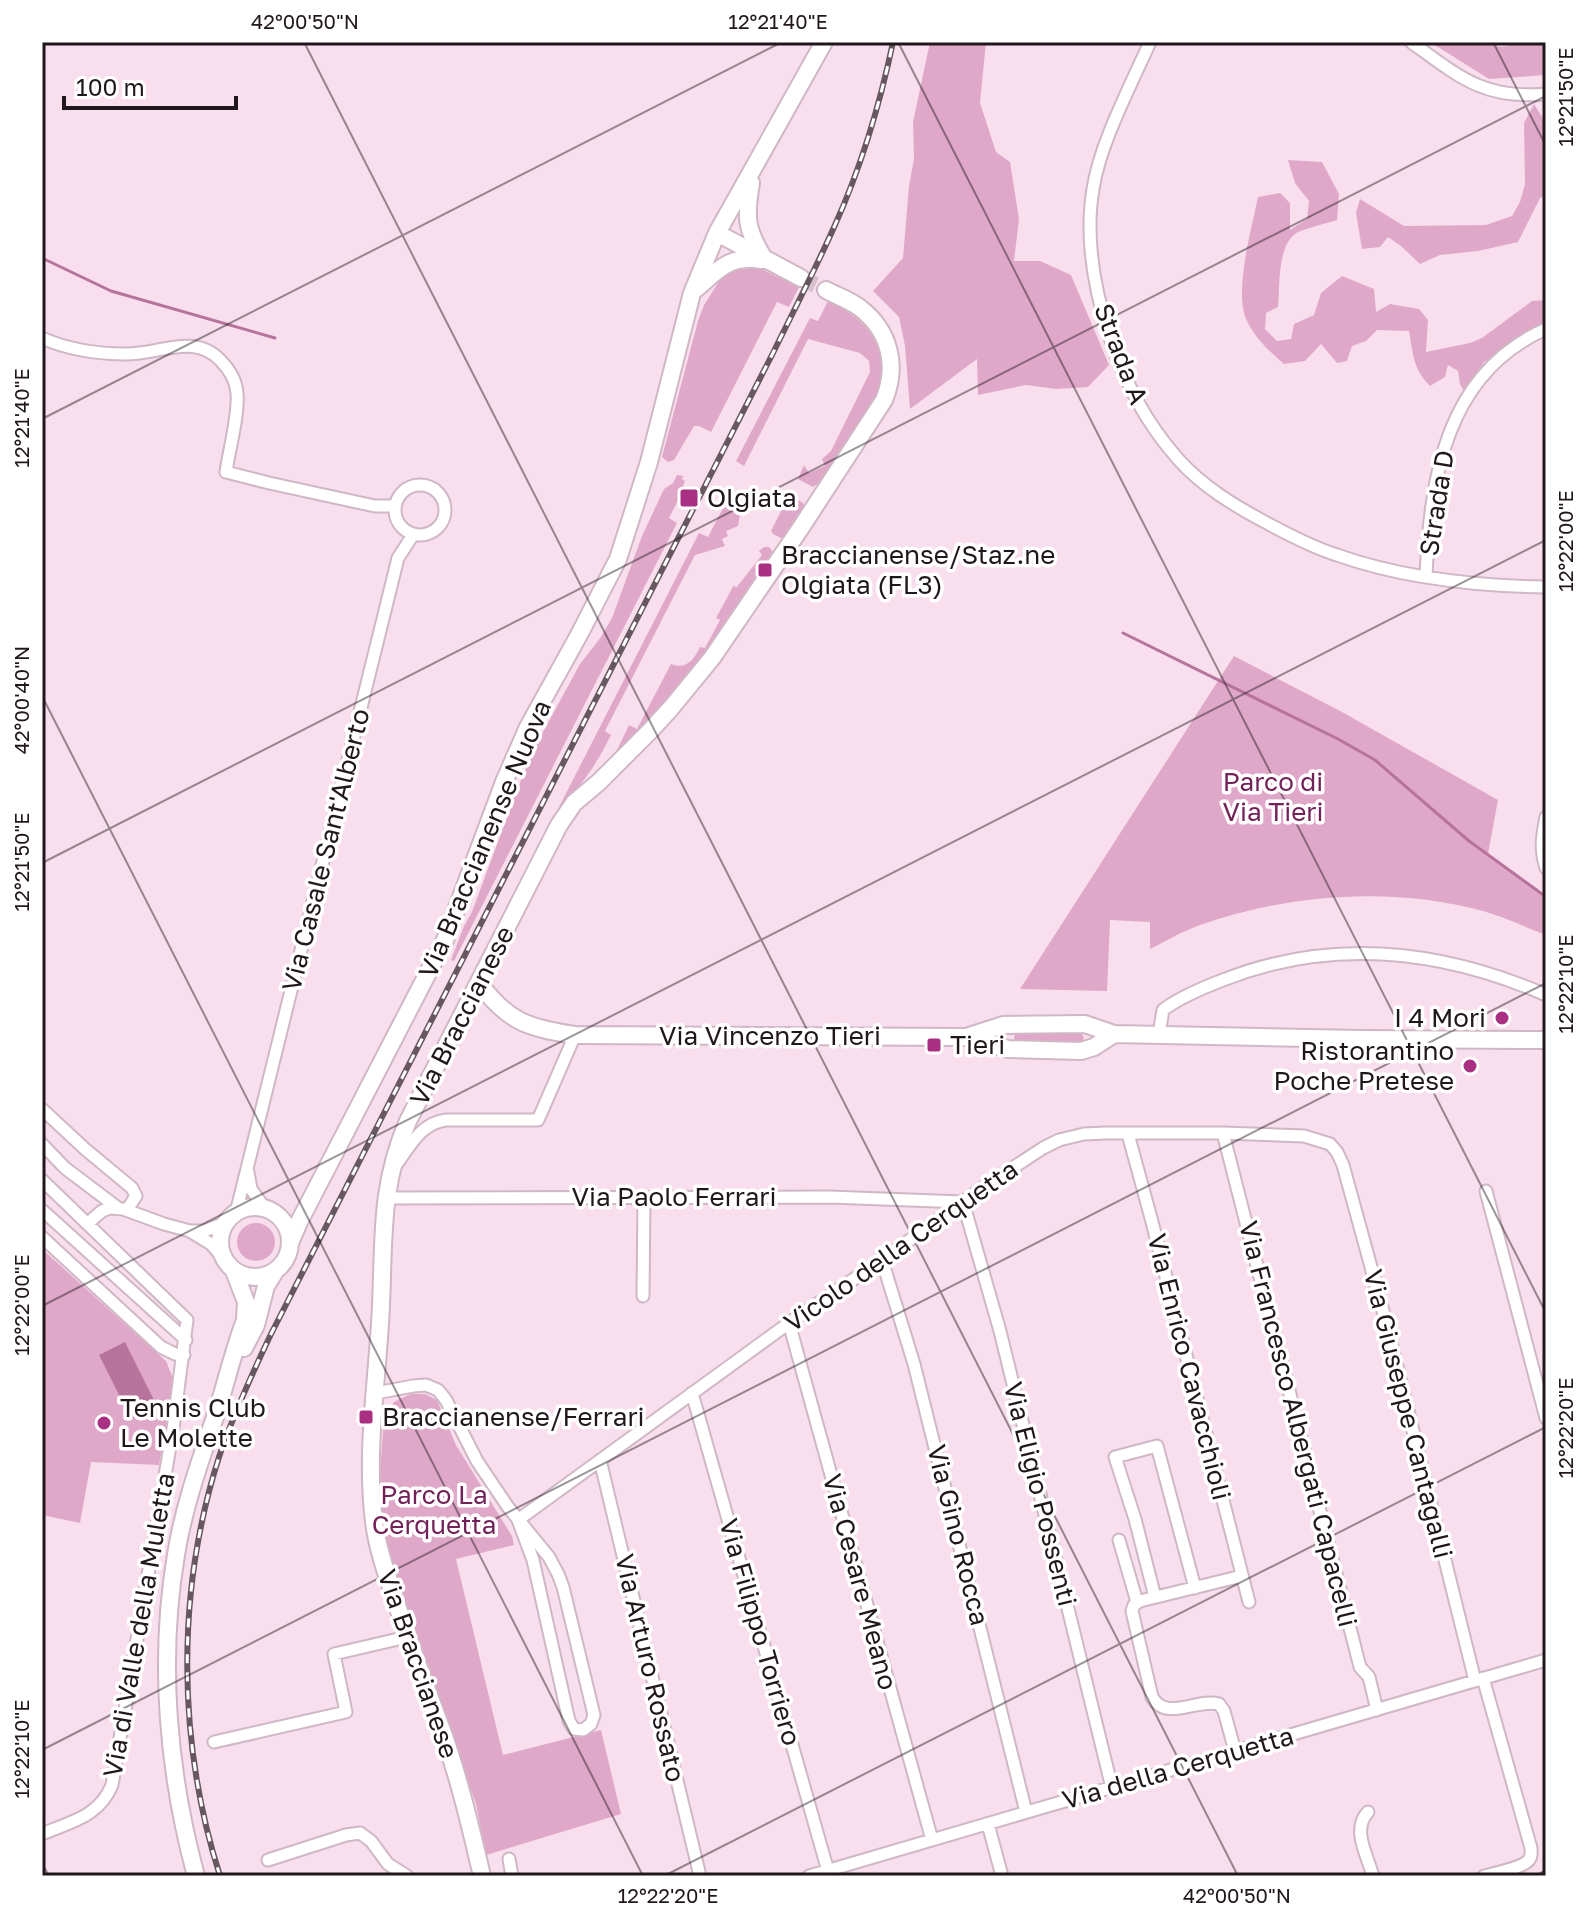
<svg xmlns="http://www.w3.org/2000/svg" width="1588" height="1918" viewBox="0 0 1588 1918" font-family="'Golos Text',sans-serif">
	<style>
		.green { fill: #e0a8c8 }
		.water { fill: #b6739c }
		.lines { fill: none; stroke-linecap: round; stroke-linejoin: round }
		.stream { stroke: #b6739c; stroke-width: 3 }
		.secondary-tunnel { stroke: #d8c1ce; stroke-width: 16; stroke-dasharray: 16 8; stroke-linecap: butt }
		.street-casing { stroke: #d0b7c5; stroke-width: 15 }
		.secondary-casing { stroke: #d0b7c5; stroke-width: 20 }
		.street { stroke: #fff; stroke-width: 11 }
		.secondary { stroke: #fff; stroke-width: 16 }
		.rail-casing { stroke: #675860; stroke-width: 6 }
		.rail { stroke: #fff; stroke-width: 3; stroke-dasharray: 9; stroke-linecap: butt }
		.ticks { fill: none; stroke: #20171c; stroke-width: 2; stroke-opacity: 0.45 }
		.poi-dot { fill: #a92f82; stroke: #fff; stroke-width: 3 }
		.labels { text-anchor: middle; stroke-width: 7; stroke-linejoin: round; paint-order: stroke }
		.street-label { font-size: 26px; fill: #20171c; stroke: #fff }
		.poi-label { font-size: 26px; fill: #20171c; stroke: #fff; text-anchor: start }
		.park-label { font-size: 26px; fill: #722258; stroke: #fff }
		.neatline { fill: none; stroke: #20171c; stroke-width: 3 }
		.ticks-label { font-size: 20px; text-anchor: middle; fill: #20171c }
	</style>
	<rect width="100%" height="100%" fill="#f9dfed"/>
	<path class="green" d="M930,42H986L980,103L996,152L1010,162L1019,219L1014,261H1040L1071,275L1109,365L1088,387L1056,389L1026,385L978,395L977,359L910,409L905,346L899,317L873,291L903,258L909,186L914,159L913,122Z
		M1430,42H1496L1497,46C1507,49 1512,42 1522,42C1529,42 1532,44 1540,42L1546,47V75L1489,79Z
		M1534,104L1546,123V195L1540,198L1518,242L1478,251L1440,255L1420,264L1401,246L1388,237L1380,247L1362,249L1356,213L1360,199L1404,226L1486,225L1512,216L1520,202L1525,184L1524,123Z
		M1288,160L1322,162L1339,194L1337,220C1328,223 1302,229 1295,234C1277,248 1280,287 1278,307L1266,313L1265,329L1277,341L1291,339L1294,324L1314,315L1321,293L1342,276L1374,289L1376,312L1390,304L1419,309L1428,320L1426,352L1470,343L1482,338L1532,301L1546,300V323L1484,362L1473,381L1464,391L1460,384L1458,371L1448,365L1445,377L1430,386C1413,369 1413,354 1409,331L1377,330L1366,341L1352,346L1347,361L1337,363L1321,344L1305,361L1284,364C1270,352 1255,338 1247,321C1233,294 1252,227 1258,197L1280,193L1290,203V230L1307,219L1309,201L1295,183Z
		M739,264L755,266L799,287L789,307L777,302L711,432L699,426H694L674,460L668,462L662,457L663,453L698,321L704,305L725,272Z
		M828,301C867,318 894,350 876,395C869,412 856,427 846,443C837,457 827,479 813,487L798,479L804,465L809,473L825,466L822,459L831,451L870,372L869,361L860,353L808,339L744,466L736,461L810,318L818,321Z
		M677,475L683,476L682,479L685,481L683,486L685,487L669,518L677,523L454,961L451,960L464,926L472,912L519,785L536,745L580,664L601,637L612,618L642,536L664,489L673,483Z
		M793,497L803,503L805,507L783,539L773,534L771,531L787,499Z
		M728,502L741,509L738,526L726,531L728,536L722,539L725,546L695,555L605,731L611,735C596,765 582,786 558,809L699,533L708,537L724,506H726Z
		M764,547H769L773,552L774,556C727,625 681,701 615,754L629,725L637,729L671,664C686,670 694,660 700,647L705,648L720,620L716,618L734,585L736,588L762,555L759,551Z
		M1234,656L1342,712L1498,800L1488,854L1542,893L1546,894V935C1525,927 1504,917 1483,911C1391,886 1289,894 1200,925C1183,931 1166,941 1150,949V922L1110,920L1107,991L1020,989Z
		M1016,1032H1081L1084,1038L1080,1044L1016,1043L1014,1037Z
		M237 1242a19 19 0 1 1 38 0a19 19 0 1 1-38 0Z
		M42,1249L166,1361L172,1376L173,1385L159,1465L91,1462L80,1523L42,1515Z
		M410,1394H425L437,1400L456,1445L512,1536L514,1545L456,1559L503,1755L601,1730L621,1814L486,1855L476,1804L382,1538L379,1489L384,1416L394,1402Z"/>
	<path class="water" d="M125,1342L157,1406L131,1419L99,1355Z"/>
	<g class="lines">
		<path class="stream" d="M42,258L111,291L275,338
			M1123,633L1338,739L1375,760L1469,841L1542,894H1546"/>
		<path class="secondary-tunnel" d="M801,278L826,290"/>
		<defs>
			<path id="street" d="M1150,42C1131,85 1100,143 1093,189C1085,236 1094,287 1108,332C1123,379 1145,422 1178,459C1202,486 1233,505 1265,522C1289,535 1312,547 1337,555C1402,578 1478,586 1546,587
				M1411,42C1458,76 1484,100 1546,94
				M42,338C69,350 97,354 127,354C159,354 194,333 220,360C229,369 236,380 237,393C239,415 229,450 226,472L269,483L375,506H394
				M395 510a25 25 0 1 1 50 0a25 25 0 1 1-50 0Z
				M1426,576C1430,478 1446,373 1546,329
				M1546,817C1542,836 1540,850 1546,868
				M1159,1034L1163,1010C1180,997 1202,988 1223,980C1332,937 1440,949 1546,995
				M42,1109L85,1149L132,1188L136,1196L127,1210
				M1223,1133L1360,1667L1369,1677L1377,1710
				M1128,1134L1151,1218L1249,1602
				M42,1144L65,1168L118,1208
				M396,1165C410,1146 421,1123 446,1120H538L575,1035
				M248,1172L251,1189L265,1209
				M42,1180L187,1320L173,1429L112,1785C99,1817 70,1822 42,1834
				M1486,1191L1546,1418
				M385,1198L829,1197L963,1202
				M963,1202L1000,1331L1112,1788
				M42,1210L186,1340
				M236,1213L398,558L413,535
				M87,1224L102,1211L110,1208L123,1209L164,1224L190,1231L211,1244L224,1259
				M191,1231H204L225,1223
				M42,1237L161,1347L175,1354L184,1355
				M882,1260L914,1364L1026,1812
				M643,1296L644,1198
				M789,1323L932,1840
				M376,1393L413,1386L426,1385L438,1390L446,1400L477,1461L508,1507L549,1557L558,1574L563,1587L594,1715L591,1724L583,1730L574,1729L569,1721L533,1560L518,1520
				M692,1393L828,1871
				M600,1460L700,1876
				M518,1520L789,1323L882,1260L982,1188L1043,1148L1059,1140L1084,1134L1106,1133H1223L1304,1136L1330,1144L1337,1152L1343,1165L1385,1318L1475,1681
				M1119,1540L1137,1602
				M1155,1597L1135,1519L1115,1457L1157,1446L1195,1588
				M1483,1678L1531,1848C1531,1853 1532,1856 1529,1860C1522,1868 1495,1873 1484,1876
				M214,1742L346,1712L334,1654L407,1637
				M1235,1751L1224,1711L1219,1704C1197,1698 1166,1722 1152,1697L1132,1611L1134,1605L1140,1601L1242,1576
				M1368,1812C1351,1829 1368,1857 1373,1876
				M988,1824L1002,1876
				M509,1859L512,1876
				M268,1860L346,1835L360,1833L371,1841L388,1864L407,1876
				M809,1876L1546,1660"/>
			<path id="secondary" d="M751,183C745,218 746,230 765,260
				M717,233L801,278
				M696,289C719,269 729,255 762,260
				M479,983C508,1022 528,1028 575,1035L966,1037L1003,1025L1085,1024L1114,1034L1360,1039L1546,1040
				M966,1037L1008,1049L1081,1051L1094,1047L1114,1034
				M220 1242a35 35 0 1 1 70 0a35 35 0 1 1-70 0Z
				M290,1243L299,1222L445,940L504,782L528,727L580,633L618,559L649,462L692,293L717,233L824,42
				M244,1348L256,1325L266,1286L276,1270
				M196,1876C168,1773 158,1661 176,1555C184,1504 202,1456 218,1408C227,1379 234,1349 245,1320L246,1302L234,1271
				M482,1876C471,1829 460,1782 444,1736C427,1690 410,1645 395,1599C387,1576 379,1553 375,1529C364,1454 378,1379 381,1305C384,1237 380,1185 408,1121L559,825L574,803L599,782L650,731L671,708L712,658L802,526L884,400C898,366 890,331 860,308C850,300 837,296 826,290"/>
		</defs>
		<use href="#street" class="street-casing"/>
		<use href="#secondary" class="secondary-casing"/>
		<use href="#street" class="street"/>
		<use href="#secondary" class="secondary"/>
		<defs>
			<path id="rail" d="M220,1876C177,1741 176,1592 219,1457C233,1415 252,1374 271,1334L773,353C794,310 816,268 835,225C861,167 880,104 893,42"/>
		</defs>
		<use href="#rail" class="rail-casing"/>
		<use href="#rail" class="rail"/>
	</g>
	<path class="ticks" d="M304,42L1238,1876M898,42L1546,1313M1493,42L1546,146M42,419L782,42M42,696L643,1876M42,863L1546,96M42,1306L1546,540M42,1750L1546,983M42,1863L49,1876M664,1876L1546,1427M1535,1876L1546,1870"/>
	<g class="poi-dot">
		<rect x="679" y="488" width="20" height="20" rx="4"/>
		<rect x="757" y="562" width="16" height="16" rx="4"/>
		<circle cx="1502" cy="1018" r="8"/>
		<rect x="926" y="1037" width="16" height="16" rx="4"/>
		<circle cx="1470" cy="1066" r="8"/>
		<rect x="358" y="1409" width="16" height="16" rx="4"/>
		<circle cx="104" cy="1423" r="8"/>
	</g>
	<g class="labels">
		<g class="street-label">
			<text transform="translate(1121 354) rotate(69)" y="9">Strada A</text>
			<text transform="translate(1437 503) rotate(-81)" y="9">Strada D</text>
			<text transform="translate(485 839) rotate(-67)" y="9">Via Braccianense Nuova</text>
			<text transform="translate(326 850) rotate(-76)" y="9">Via Casale Sant'Alberto</text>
			<text transform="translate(462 1016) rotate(-63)" y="9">Via Braccianese</text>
			<text x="770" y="1045">Via Vincenzo Tieri</text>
			<text x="674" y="1206">Via Paolo Ferrari</text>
			<text transform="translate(901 1246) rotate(-35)" y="9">Vicolo della Cerquetta</text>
			<text transform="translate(1189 1367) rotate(76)" y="9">Via Enrico Cavacchioli</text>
			<text transform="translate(1408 1414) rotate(76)" y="9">Via Giuseppe Cantagalli</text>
			<text transform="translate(1298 1424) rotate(76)" y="9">Via Francesco Albergati Capacelli</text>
			<text transform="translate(1040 1494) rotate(76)" y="9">Via Eligio Possenti</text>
			<text transform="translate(958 1535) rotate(76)" y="9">Via Gino Rocca</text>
			<text transform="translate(860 1582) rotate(75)" y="9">Via Cesare Meano</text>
			<text transform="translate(139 1625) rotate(-80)" y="9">Via di Valle della Muletta</text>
			<text transform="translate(760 1632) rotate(74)" y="9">Via Filippo Torriero</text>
			<text transform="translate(418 1664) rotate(71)" y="9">Via Braccianese</text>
			<text transform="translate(650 1668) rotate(77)" y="9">Via Arturo Rossato</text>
			<text transform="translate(1178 1768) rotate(-16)" y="9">Via della Cerquetta</text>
		</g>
		<g class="poi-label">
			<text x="707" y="507">Olgiata</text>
			<text x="781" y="564">Braccianense/Staz.ne<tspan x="781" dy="30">Olgiata (FL3)</tspan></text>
			<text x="1486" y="1027" text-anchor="end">I 4 Mori</text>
			<text x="950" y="1054">Tieri</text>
			<text x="1454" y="1060" text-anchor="end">Ristorantino<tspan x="1454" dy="30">Poche Pretese</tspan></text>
			<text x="120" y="1417">Tennis Club<tspan x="120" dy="30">Le Molette</tspan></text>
			<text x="382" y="1426">Braccianense/Ferrari</text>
		</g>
		<g class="park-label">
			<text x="1273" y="791">Parco di<tspan x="1273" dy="30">Via Tieri</tspan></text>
			<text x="434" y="1504">Parco La<tspan x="434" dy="30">Cerquetta</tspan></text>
		</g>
	</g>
	<rect width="1588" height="1918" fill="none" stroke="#ffffff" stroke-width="88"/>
	<path d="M64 96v12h172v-12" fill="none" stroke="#20171c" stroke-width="4"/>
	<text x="76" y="96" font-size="24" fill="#20171c" stroke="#ffffff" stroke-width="6" paint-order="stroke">100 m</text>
	<rect x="44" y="44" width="1500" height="1830" class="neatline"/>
	<g class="ticks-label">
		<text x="305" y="29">42°00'50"N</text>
		<text x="778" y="29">12°21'40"E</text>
		<text transform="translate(1566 97) rotate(-90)" y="7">12°21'50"E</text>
		<text transform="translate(22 418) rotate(-90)" y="7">12°21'40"E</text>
		<text transform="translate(1566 541) rotate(-90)" y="7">12°22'00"E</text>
		<text transform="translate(22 700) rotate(-90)" y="7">42°00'40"N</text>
		<text transform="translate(22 862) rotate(-90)" y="7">12°21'50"E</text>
		<text transform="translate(1566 984) rotate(-90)" y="7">12°22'10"E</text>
		<text transform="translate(22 1305) rotate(-90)" y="7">12°22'00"E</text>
		<text transform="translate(1566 1428) rotate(-90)" y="7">12°22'20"E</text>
		<text transform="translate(22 1749) rotate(-90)" y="7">12°22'10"E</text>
		<text x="668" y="1903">12°22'20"E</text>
		<text x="1237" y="1903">42°00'50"N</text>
	</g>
</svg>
